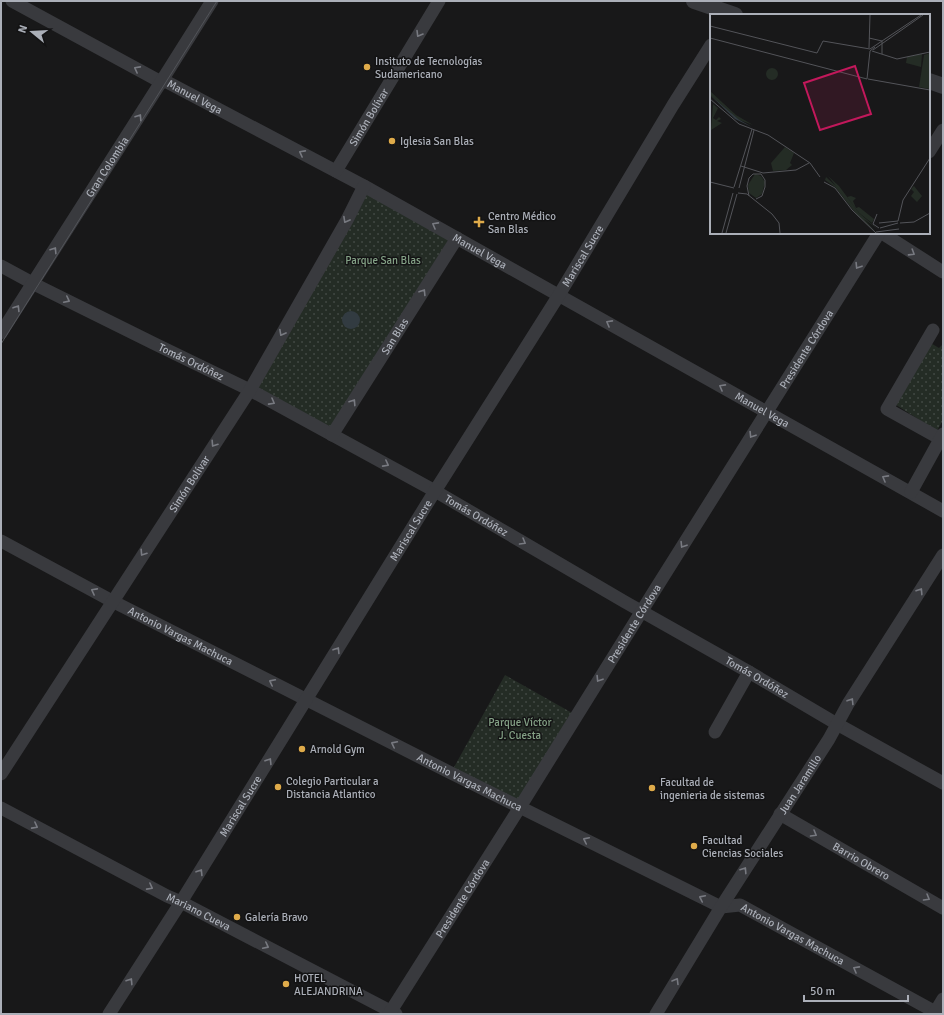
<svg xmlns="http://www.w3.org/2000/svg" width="944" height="1015" viewBox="0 0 944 1015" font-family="Signika,sans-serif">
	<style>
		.park { fill: url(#park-dots) }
		.water { fill: #323b41 }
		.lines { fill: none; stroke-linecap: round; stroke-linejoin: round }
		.minor { stroke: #393a3e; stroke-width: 13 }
		.tertiary { stroke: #393a3e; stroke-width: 16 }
		.tram { stroke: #525459; stroke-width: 1 }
		.oneway { stroke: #787a81 }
		.poi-dot { fill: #dfab4a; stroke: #131314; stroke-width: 1.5 }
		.labels { text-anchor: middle; stroke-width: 3; stroke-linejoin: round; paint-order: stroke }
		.poi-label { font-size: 11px; fill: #abafb8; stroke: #131314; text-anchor: start }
		.street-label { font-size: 11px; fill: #abafb8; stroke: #131314 }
		.park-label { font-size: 11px; fill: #84a186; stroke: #131314 }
		.inset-road { fill: none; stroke: #535459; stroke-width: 1 }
		.view { fill: #c2185b; fill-opacity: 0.15; stroke: #c2185b; stroke-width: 2 }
		.inset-edge { fill: none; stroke: #abafb8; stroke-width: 2 }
	</style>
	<defs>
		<pattern id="park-dots" width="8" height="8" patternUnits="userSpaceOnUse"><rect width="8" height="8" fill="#242c25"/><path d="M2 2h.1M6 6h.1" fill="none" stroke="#414843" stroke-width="1.8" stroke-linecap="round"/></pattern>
	</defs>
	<rect width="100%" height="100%" fill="#181819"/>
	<path class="park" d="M366,193L449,239L333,428L259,392L256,386Z
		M929,342L939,348L943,344V420L937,431L893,403Z
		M505,675L574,714L519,802L453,769Z"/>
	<path class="water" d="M342 320a9 9 0 1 1 18 0a9 9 0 1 1-18 0Z"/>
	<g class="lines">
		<g class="minor">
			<path id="s1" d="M12,1L161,82H167L364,186L943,511"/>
			<path d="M929,152L943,130"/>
			<path id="s2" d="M336,171L439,1"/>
			<path d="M882,233L943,272"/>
			<path id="s3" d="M1,266L38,286L155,344L250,390L435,491L625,602L749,672L837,724L943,783"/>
			<path d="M933,330L887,409L941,439"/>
			<path id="s4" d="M1,333L161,82L212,1"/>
			<path id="s5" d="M332,435L457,238"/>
			<path d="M911,492L943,434"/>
			<path id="s6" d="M1,541L112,601L449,772L721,907L740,905L939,1014"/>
			<path d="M715,732L749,672"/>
			<path id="s7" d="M1,774L250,390L347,220L364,186"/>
			<path id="s8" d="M1,808L167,896L181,902L396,1014"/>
			<path id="s9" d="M780,814L943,908"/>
			<path id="s10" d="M109,1014L181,902L435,491L559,295L673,105L711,45"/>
			<path id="s11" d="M389,1014L515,815L653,593L879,233"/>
			<path id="s12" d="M656,1014L721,907L829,739L848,704L943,555"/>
			<path d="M934,1014L943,999"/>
		</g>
		<path class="tertiary" d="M694,1L735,15
			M929,81L943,86"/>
		<path class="tram" d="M1,344L217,1"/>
	</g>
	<defs><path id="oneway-chevron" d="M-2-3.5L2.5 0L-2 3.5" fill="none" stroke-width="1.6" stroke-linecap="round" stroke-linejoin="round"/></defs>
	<g class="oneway">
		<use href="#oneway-chevron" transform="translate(419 34) rotate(121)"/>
		<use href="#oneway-chevron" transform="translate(137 69) rotate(-152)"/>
		<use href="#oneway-chevron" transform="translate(139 117) rotate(-57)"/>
		<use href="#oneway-chevron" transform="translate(302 153) rotate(-152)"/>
		<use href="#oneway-chevron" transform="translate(346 220) rotate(119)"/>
		<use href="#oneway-chevron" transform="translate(435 225) rotate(-151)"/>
		<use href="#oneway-chevron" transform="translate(54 250) rotate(-57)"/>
		<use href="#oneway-chevron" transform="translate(912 253) rotate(32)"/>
		<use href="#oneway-chevron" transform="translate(858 266) rotate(122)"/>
		<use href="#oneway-chevron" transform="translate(423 292) rotate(-58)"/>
		<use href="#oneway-chevron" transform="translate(67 300) rotate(27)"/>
		<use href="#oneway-chevron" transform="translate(17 308) rotate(-58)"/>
		<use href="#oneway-chevron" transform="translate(609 323) rotate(-151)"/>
		<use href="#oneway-chevron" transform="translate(282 333) rotate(119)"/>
		<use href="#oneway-chevron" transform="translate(722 387) rotate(-151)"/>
		<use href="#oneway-chevron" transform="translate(272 402) rotate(29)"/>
		<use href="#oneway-chevron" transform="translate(353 402) rotate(-57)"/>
		<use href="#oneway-chevron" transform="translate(752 435) rotate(122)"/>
		<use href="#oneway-chevron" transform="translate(214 444) rotate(123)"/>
		<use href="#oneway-chevron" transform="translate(386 464) rotate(28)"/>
		<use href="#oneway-chevron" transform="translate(885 478) rotate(-151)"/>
		<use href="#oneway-chevron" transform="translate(523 542) rotate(30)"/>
		<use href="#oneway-chevron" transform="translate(683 545) rotate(122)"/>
		<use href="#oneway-chevron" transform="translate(143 553) rotate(123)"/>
		<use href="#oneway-chevron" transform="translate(94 591) rotate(-152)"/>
		<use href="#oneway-chevron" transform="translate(920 591) rotate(-57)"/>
		<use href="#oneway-chevron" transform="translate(337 650) rotate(-58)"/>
		<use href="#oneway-chevron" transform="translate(599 679) rotate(122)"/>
		<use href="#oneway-chevron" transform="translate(272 682) rotate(-153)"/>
		<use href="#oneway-chevron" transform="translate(851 701) rotate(-58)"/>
		<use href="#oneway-chevron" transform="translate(394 744) rotate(-153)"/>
		<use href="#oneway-chevron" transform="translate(269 761) rotate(-58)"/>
		<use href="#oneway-chevron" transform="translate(35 826) rotate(28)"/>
		<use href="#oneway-chevron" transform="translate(814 834) rotate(30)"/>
		<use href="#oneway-chevron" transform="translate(586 840) rotate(-154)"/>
		<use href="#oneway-chevron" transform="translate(744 870) rotate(-57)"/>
		<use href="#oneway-chevron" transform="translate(200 872) rotate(-58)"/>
		<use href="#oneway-chevron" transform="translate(150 887) rotate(28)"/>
		<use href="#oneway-chevron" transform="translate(702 898) rotate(-154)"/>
		<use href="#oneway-chevron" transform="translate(927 898) rotate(30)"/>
		<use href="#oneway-chevron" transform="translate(266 946) rotate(27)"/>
		<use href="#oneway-chevron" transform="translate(856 969) rotate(-151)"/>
		<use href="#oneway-chevron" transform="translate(130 981) rotate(-57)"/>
		<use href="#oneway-chevron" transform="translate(676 981) rotate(-59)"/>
	</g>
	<g class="poi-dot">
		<circle cx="367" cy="67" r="4"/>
		<circle cx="392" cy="141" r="4"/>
		<path d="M477 216h4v4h4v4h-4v4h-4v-4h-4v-4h4z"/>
		<circle cx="302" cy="749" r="4"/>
		<circle cx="278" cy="787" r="4"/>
		<circle cx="652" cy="788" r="4"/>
		<circle cx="694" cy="846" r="4"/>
		<circle cx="237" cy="917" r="4"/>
		<circle cx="286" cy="984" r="4"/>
	</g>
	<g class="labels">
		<g class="poi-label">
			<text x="375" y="65">Insituto de Tecnologías<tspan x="375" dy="13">Sudamericano</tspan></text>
			<text x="400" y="145">Iglesia San Blas</text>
			<text x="488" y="220">Centro Médico<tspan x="488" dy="13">San Blas</tspan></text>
			<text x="310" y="753">Arnold Gym</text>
			<text x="286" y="785">Colegio Particular a<tspan x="286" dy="13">Distancia Atlantico</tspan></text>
			<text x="660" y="786">Facultad de<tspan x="660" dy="13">ingenieria de sistemas</tspan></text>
			<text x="702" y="844">Facultad<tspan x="702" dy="13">Ciencias Sociales</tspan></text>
			<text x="245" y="921">Galería Bravo</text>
			<text x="294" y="982">HOTEL<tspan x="294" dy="13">ALEJANDRINA</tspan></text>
		</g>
		<g class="street-label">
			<text dy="4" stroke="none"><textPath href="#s1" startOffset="207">Manuel Vega</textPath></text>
			<text dy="4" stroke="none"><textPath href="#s2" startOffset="63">Simón Bolívar</textPath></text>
			<text dy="4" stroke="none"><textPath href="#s4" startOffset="197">Gran Colombia</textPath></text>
			<text dy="4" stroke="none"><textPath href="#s1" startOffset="531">Manuel Vega</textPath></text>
			<text dy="4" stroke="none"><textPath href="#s10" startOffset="894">Mariscal Sucre</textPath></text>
			<text dy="4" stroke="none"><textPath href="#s5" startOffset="117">San Blas</textPath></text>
			<text dy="4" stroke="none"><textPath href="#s11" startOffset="785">Presidente Córdova</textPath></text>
			<text dy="4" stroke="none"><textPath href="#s3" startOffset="213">Tomás Ordóñez</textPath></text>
			<text dy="4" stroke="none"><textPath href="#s1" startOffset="855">Manuel Vega</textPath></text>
			<text dy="4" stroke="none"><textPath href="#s7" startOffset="346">Simón Bolívar</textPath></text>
			<text dy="4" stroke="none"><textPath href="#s3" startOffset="537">Tomás Ordóñez</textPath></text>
			<text dy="4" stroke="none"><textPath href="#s10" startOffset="570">Mariscal Sucre</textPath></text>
			<text dy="4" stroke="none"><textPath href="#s11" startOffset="461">Presidente Córdova</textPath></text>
			<text dy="4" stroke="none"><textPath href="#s6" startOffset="203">Antonio Vargas Machuca</textPath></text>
			<text dy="4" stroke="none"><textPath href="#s3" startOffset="861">Tomás Ordóñez</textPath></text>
			<text dy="4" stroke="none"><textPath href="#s6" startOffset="527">Antonio Vargas Machuca</textPath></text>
			<text dy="4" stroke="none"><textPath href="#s12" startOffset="271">Juan Jaramillo</textPath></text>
			<text dy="4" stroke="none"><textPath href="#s10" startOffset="246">Mariscal Sucre</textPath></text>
			<text dy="4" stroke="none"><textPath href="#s9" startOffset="94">Barrio Obrero</textPath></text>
			<text dy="4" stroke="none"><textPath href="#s11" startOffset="137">Presidente Córdova</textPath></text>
			<text dy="4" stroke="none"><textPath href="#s8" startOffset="223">Mariano Cueva</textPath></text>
			<text dy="4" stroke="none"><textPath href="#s6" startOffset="887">Antonio Vargas Machuca</textPath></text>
		</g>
		<g class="park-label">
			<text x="383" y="264">Parque San Blas</text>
			<text x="520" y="726">Parque Víctor<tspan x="520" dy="13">J. Cuesta</tspan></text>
		</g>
	</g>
	<g transform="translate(710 14)">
		<rect width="220" height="220" fill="#181819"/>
		<path d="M204,172L212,182L207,188L201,182L204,178L201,175Z" fill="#242c25"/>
		<path d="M141,182L146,184L143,187L146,194L149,193L164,205L162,209L149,199L142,190L137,183Z" fill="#242c25"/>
		<path d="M220,39V75L209,73L214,41Z" fill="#242c25"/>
		<path d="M212,40L211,53L196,49L197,43ZM56 60a6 6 0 1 1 12 0a6 6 0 1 1-12 0ZM0,77L26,101L43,111L27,105L0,81ZM3,90L8,94L3,104L6,106L9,103L11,105L7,107L12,109L1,116ZM75,133L84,139L80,149L82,151L76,156L63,157L61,149ZM118,162L129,172L149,199L169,216L154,205L166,218L147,201L125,173L115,166L116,163L127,173L148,200Z" fill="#242c25"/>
		<path d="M45,160L51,162L55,168L52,180L46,184L39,179L38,171Z" fill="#242c25"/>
		<path d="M0,81L28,105L42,113L25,105Z" fill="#323b41"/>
		<path class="inset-road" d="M0,12L107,39L113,27L160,35L211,1M0,24L157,65L160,37L165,33M159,24L172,27V40M159,34L160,1M163,36L213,1M162,37L187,45L220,38M158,65L220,76M0,85L29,110L58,121L100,149L110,163M31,152L53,159L86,156L99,149M0,168L24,174M114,168L125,174L142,196L166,219M24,173L42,115M29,174L44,116M28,179L37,180L62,200L69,209L70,219M39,182L37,172L39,164L43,160H51L55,166V173L52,182L46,185M167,200L163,210L169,214M188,207L193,186L220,144M169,209L188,207M190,209L204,208L220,199M170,214L188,209M166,218L189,215M12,219L23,179M16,219L27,180"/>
		<path class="view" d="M145,52L161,100L110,116L94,69Z"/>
		<rect width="220" height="220" class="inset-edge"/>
	</g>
	<rect width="944" height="1015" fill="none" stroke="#abafb8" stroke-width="4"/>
	<g transform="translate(32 32) rotate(288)" stroke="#131314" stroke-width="3" paint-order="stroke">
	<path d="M0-3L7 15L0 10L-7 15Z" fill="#abafb8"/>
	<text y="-6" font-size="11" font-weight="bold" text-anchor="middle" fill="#abafb8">N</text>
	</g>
	<path d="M804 995v6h104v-6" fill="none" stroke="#abafb8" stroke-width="2"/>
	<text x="810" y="995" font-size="12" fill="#abafb8" stroke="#131314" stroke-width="3" paint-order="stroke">50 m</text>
</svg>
